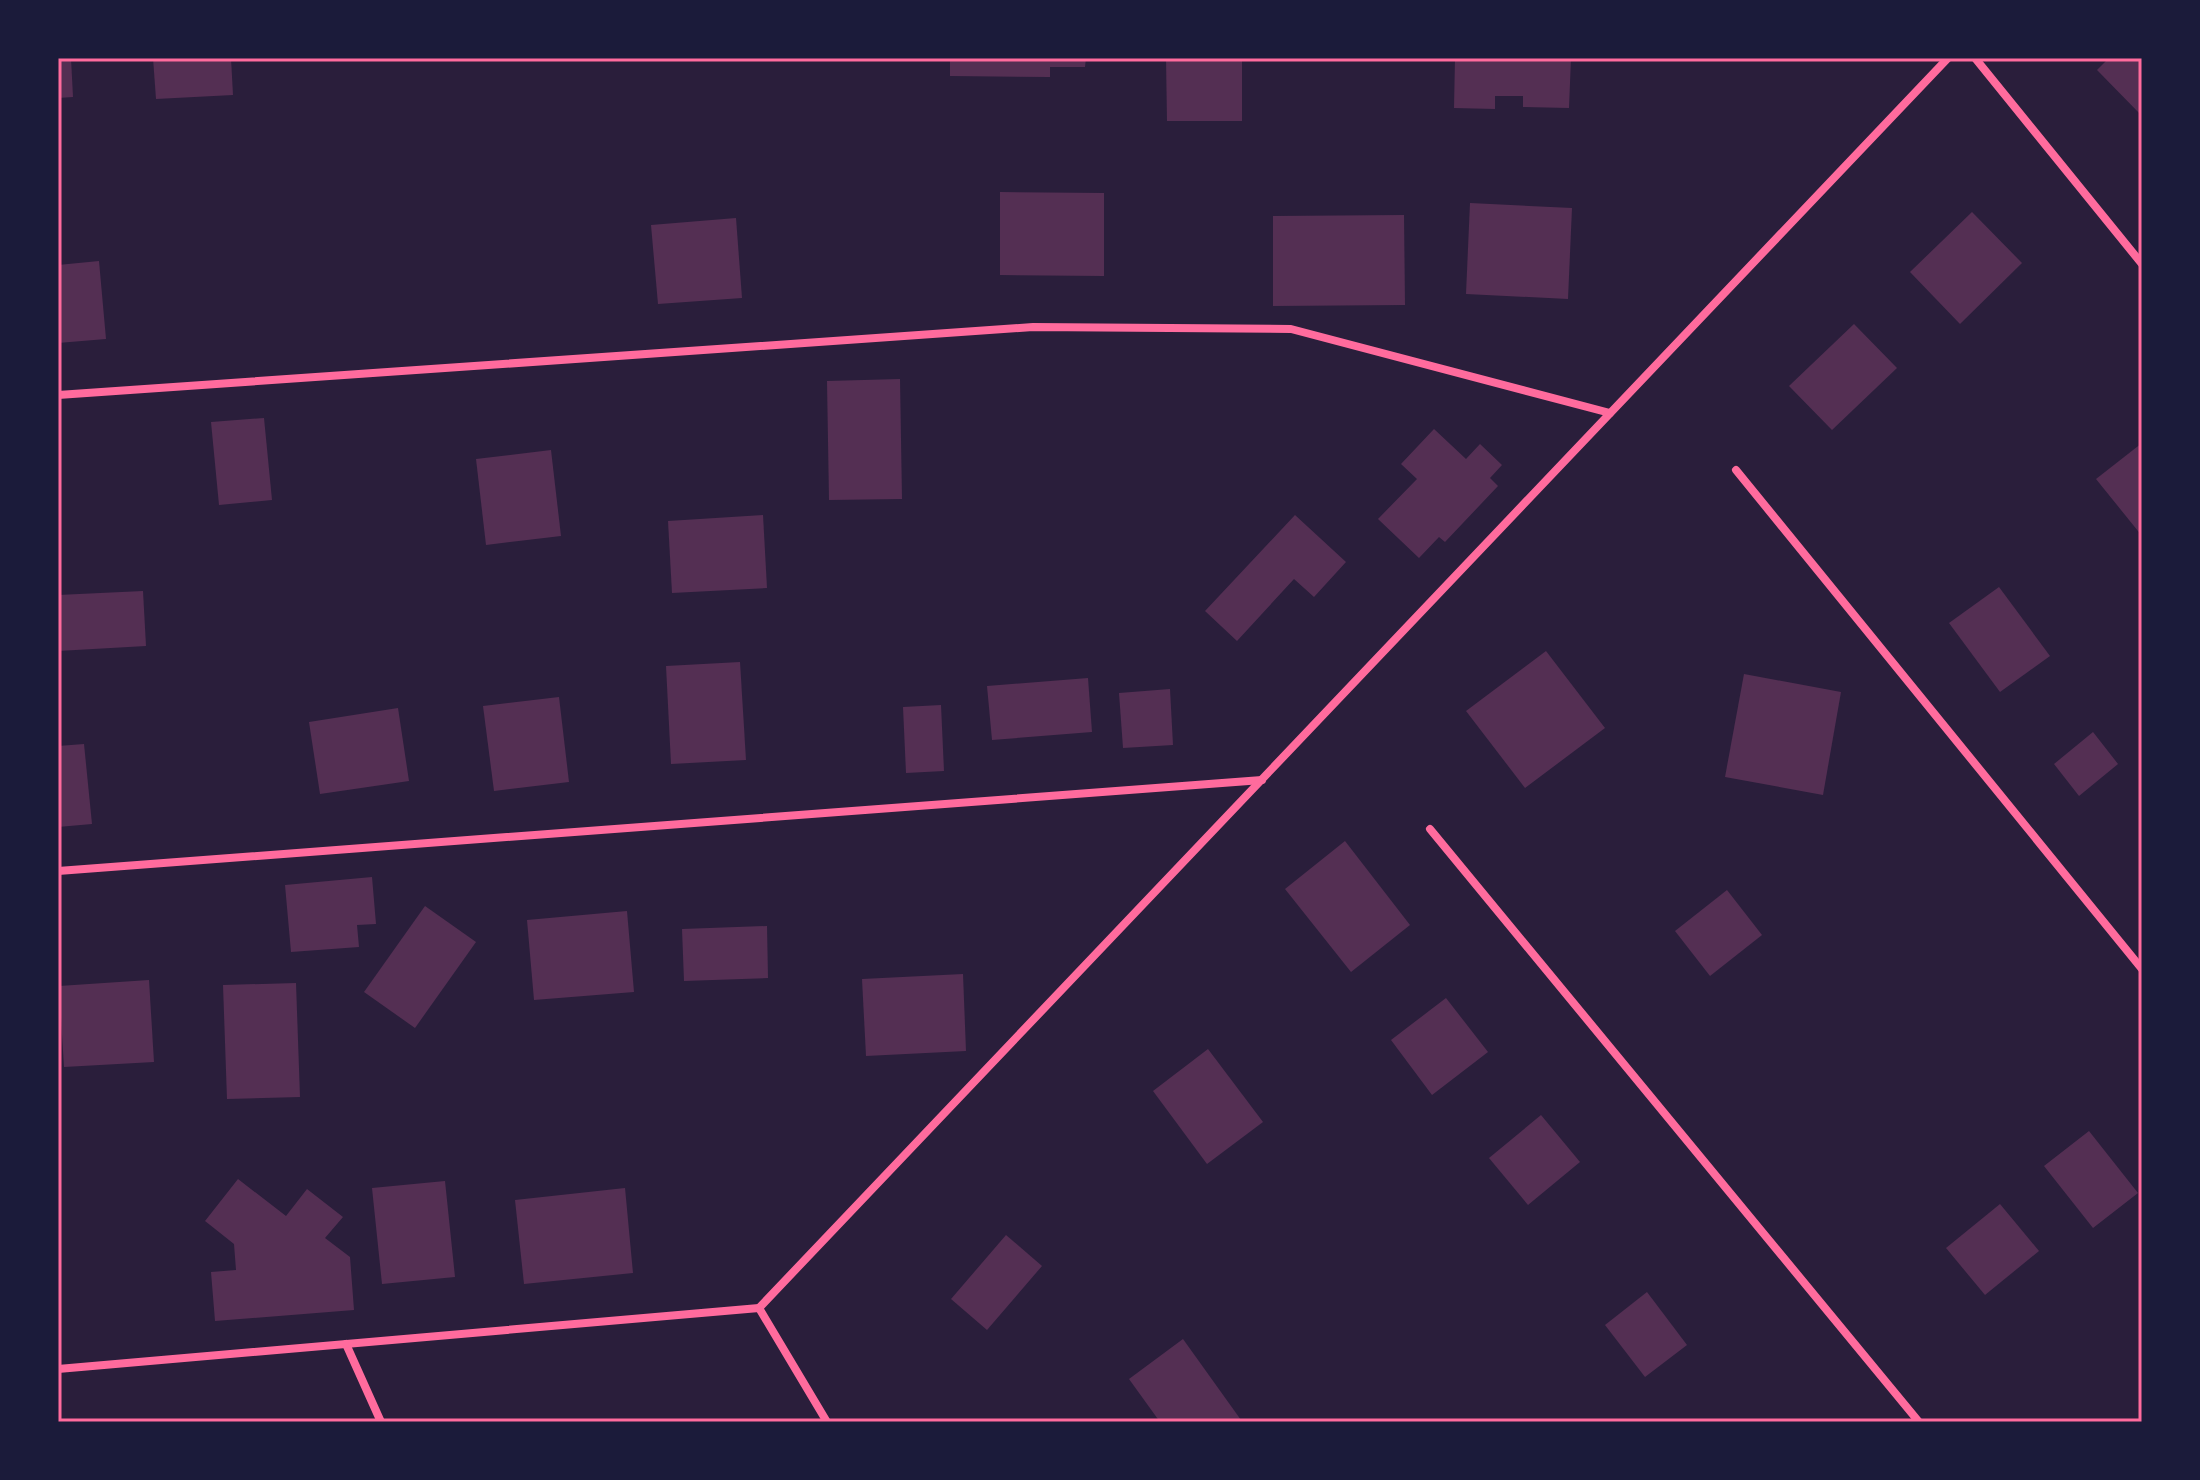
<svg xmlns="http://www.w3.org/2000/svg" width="2200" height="1480" font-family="Mulish,sans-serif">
  <rect width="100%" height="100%" fill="#1b1b3a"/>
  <rect fill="#2a1e3b" x="58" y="58" width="2084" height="1364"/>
  <g fill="#542f53">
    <path d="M 58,58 L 71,58 L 73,97 L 58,98 Z"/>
    <path d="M 153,58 L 231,58 L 233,95 L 156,99 Z"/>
    <path d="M 950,58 L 1086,58 L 1085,67 L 1050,67 L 1050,77 L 950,76 Z"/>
    <path d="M 1166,58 L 1242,58 L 1242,121 L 1167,121 Z"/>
    <path d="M 1455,58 L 1571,58 L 1569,108 L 1523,107 L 1523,96 L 1495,96 L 1495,109 L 1454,108 Z"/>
    <path d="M 2109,58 L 2142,58 L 2142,116 L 2097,70 Z"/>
    <path d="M 1000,192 L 1104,193 L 1104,276 L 1000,275 Z"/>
    <path d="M 1470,203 L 1572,208 L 1568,299 L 1466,294 Z"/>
    <path d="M 1972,212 L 2022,263 L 1960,324 L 1910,272 Z"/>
    <path d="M 1404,215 L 1405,305 L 1273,306 L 1273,216 Z"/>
    <path d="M 736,218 L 742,298 L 658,304 L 651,225 Z"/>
    <path d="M 99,261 L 106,339 L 58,343 L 58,265 Z"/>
    <path d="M 1854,324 L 1897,368 L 1832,430 L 1789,386 Z"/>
    <path d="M 900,379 L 902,499 L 829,500 L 827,381 Z"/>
    <path d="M 264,418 L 272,500 L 219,505 L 211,422 Z"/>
    <path d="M 1434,429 L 1466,459 L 1480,444 L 1502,465 L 1490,478 L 1498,486 L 1445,542 L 1439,537 L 1419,558 L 1378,519 L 1417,479 L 1401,464 Z"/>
    <path d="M 2142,443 L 2142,536 L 2096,479 Z"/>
    <path d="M 551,450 L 561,536 L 486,545 L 476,459 Z"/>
    <path d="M 763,515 L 767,588 L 672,593 L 668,521 Z"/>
    <path d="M 1295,515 L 1346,562 L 1314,597 L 1294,579 L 1237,641 L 1205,611 Z"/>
    <path d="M 1999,587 L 2050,656 L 2000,692 L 1949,623 Z"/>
    <path d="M 143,591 L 146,646 L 58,651 L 58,595 Z"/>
    <path d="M 1546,651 L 1605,728 L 1525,788 L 1466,711 Z"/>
    <path d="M 740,662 L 746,760 L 671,764 L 666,666 Z"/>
    <path d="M 1744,674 L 1841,692 L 1823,795 L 1725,777 Z"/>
    <path d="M 1088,678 L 1092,732 L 992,740 L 987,686 Z"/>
    <path d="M 1170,689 L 1173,745 L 1123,748 L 1119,693 Z"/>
    <path d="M 559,697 L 569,782 L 494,791 L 483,706 Z"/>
    <path d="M 941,705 L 944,771 L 906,773 L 903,707 Z"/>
    <path d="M 398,708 L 409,781 L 320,794 L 309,722 Z"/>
    <path d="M 2093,732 L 2118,764 L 2079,796 L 2054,764 Z"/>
    <path d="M 84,744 L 92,824 L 58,827 L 58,746 Z"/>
    <path d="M 1345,841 L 1410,925 L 1351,972 L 1285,889 Z"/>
    <path d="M 372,877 L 376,924 L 357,925 L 359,947 L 291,952 L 285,885 Z"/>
    <path d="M 1727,890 L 1762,935 L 1710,976 L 1675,931 Z"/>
    <path d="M 425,906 L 476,942 L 415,1028 L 364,992 Z"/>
    <path d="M 627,911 L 634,992 L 534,1000 L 527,920 Z"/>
    <path d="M 767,926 L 768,978 L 684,981 L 682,929 Z"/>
    <path d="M 963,974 L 966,1051 L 866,1056 L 862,979 Z"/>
    <path d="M 149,980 L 154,1062 L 64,1067 L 59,986 Z"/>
    <path d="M 296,983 L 300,1097 L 227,1099 L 223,985 Z"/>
    <path d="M 1446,998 L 1488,1052 L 1432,1095 L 1391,1040 Z"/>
    <path d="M 1208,1049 L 1263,1122 L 1207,1164 L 1153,1091 Z"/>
    <path d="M 1541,1115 L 1580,1162 L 1528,1205 L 1489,1158 Z"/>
    <path d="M 2089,1131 L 2138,1193 L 2093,1228 L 2044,1166 Z"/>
    <path d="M 238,1179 L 286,1216 L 307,1189 L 343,1217 L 325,1238 L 350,1257 L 354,1310 L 215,1321 L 211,1272 L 236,1270 L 234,1244 L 205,1221 Z"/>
    <path d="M 445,1181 L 455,1277 L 382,1284 L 372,1188 Z"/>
    <path d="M 625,1188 L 633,1273 L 524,1284 L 515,1200 Z"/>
    <path d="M 2000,1204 L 2039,1251 L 1985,1295 L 1946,1248 Z"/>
    <path d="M 1006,1235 L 1042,1266 L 987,1330 L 951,1299 Z"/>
    <path d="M 1647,1292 L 1687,1345 L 1645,1377 L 1605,1325 Z"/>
    <path d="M 1183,1339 L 1241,1420 L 1238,1422 L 1160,1422 L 1129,1379 Z"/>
  </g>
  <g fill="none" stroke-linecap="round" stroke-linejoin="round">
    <g stroke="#ff6b9d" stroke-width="8">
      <path d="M 1975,58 L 2142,264"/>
      <path d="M 58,395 L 1033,327 L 1291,329 L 1610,413"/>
      <path d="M 1736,470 L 2142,969"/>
      <path d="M 1430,829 L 1919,1422"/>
      <path d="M 58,871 L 1262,780"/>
      <path d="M 346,1344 L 381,1422"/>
      <path d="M 58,1369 L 759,1308"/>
      <path d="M 827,1422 L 759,1308 L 1948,58"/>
    </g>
  </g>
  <rect width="2200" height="1480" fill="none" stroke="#1b1b3a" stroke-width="120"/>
  <rect x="60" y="60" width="2080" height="1360" fill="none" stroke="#ff6b9d" stroke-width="3"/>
</svg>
